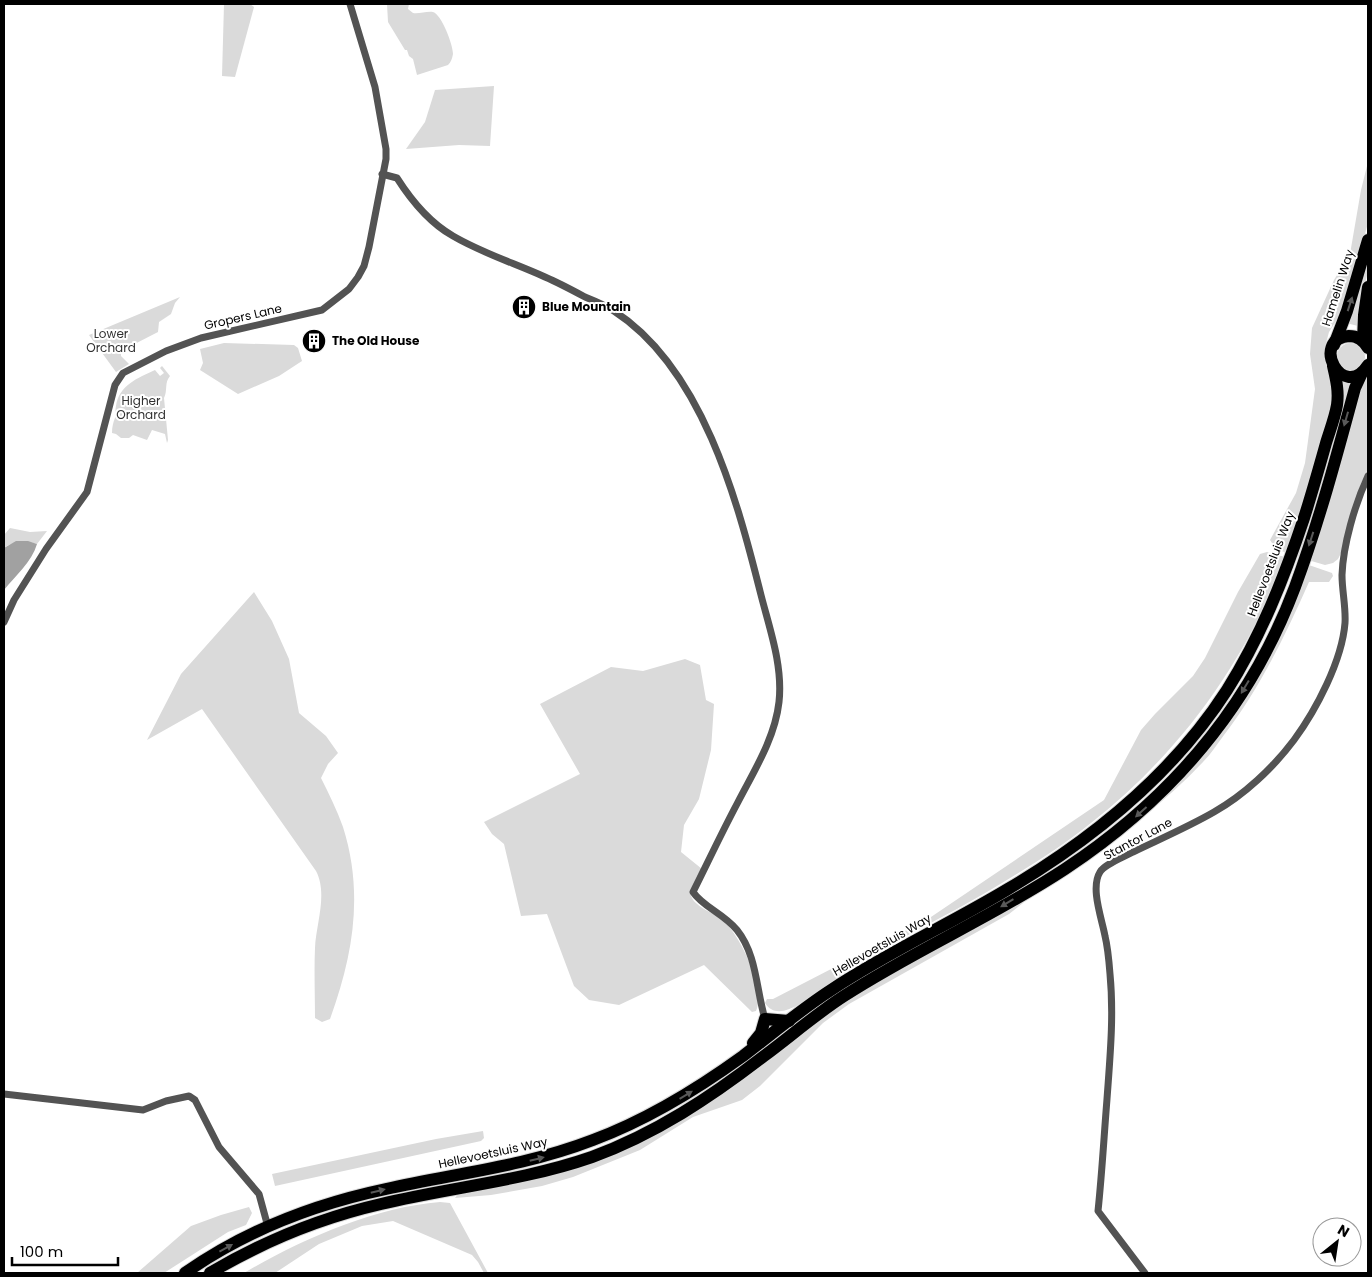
<svg xmlns="http://www.w3.org/2000/svg" width="1372" height="1277" font-family="Poppins,sans-serif">
  <rect width="100%" height="100%" fill="#fff"/>
  <g fill="#dadada">
    <path d="M 224,4 L 250,4 L 254,7 L 235,77 L 222,76 Z"/>
    <path d="M 387,4 L 409,4 L 408,9 L 413,13 C 419,14 427,11 433,12 C 442,15 453,45 453,54 C 452,59 451,62 448,65 L 417,75 L 413,59 L 409,56 L 407,50 L 405,50 L 388,22 Z"/>
    <path d="M 494,86 L 490,146 L 459,145 L 406,149 L 425,122 L 435,90 Z"/>
    <path d="M 1368,162 L 1368,223 L 1348,296 L 1340,315 L 1329,332 L 1325,347 L 1325,355 L 1329,364 L 1333,402 L 1323,438 L 1287,553 L 1276,549 L 1270,540 L 1296,493 L 1305,463 L 1315,389 L 1310,354 L 1312,328 L 1334,280 L 1350,254 L 1361,190 Z"/>
    <path d="M 1368,257 L 1368,272 L 1363,291 L 1358,326 L 1346,323 Z"/>
    <path d="M 180,297 L 175,303 L 171,314 L 159,322 L 158,332 L 121,351 L 121,356 L 129,364 L 116,372 L 89,335 Z"/>
    <circle cx="1351" cy="357" r="14"/>
    <path d="M 224,343 L 294,345 L 298,348 L 302,361 L 279,376 L 238,394 L 200,370 L 203,363 L 200,349 Z"/>
    <path d="M 162,366 L 170,376 C 164,383 168,390 164,398 L 168,440 L 167,443 L 165,434 L 152,430 L 147,440 L 133,435 L 129,438 L 121,438 L 116,434 L 112,433 C 112,427 113,423 115,418 C 116,414 115,409 116,406 C 119,385 138,378 155,370 L 160,376 L 164,373 L 160,368 Z"/>
    <path d="M 1368,373 L 1368,469 L 1361,484 L 1349,520 L 1341,553 L 1338,559 L 1333,563 L 1325,565 L 1308,560 L 1353,404 Z"/>
    <path d="M 1342,375 L 1354,376 L 1300,557 L 1295,555 Z"/>
    <path d="M 10,528 L 30,532 L 47,531 L 37,544 C 26,541 13,541 4,548 L 4,535 Z"/>
    <path d="M 1267,552 L 1285,557 C 1246,662 1179,754 1091,823 C 1059,849 1022,871 987,892 C 946,916 904,936 864,960 C 842,974 820,990 798,1005 C 787,1011 773,1016 765,1003 L 767,999 L 773,999 L 928,919 L 1104,800 L 1141,730 L 1155,714 L 1193,676 L 1205,658 L 1238,592 L 1260,554 Z"/>
    <path d="M 1306,564 L 1332,573 L 1333,576 L 1329,582 L 1309,582 C 1285,636 1260,688 1224,735 C 1217,744 1211,754 1203,762 C 1165,803 1119,836 1073,867 L 1215,734 Z"/>
    <path d="M 254,592 L 272,621 L 289,659 L 299,713 L 326,736 L 338,753 L 328,764 L 321,778 C 329,794 337,810 343,827 C 364,893 353,956 330,1019 L 322,1022 L 315,1018 C 315,995 314,971 315,948 C 316,924 328,894 316,871 L 202,709 L 147,740 L 181,674 Z"/>
    <path d="M 685,659 L 700,665 L 706,700 L 714,704 L 711,750 L 699,799 L 684,825 L 681,852 L 702,869 L 690,893 C 691,896 693,901 696,903 C 704,911 717,914 725,922 C 741,938 766,989 756,1011 L 752,1012 L 704,965 L 619,1005 L 589,1000 L 574,986 L 547,914 L 521,916 L 504,844 L 492,834 L 484,822 L 580,774 L 540,704 L 611,667 L 643,671 Z"/>
    <path d="M 1020,900 L 1023,903 L 1009,914 L 849,1004 L 823,1023 L 760,1086 L 742,1100 L 693,1117 L 640,1150 L 573,1177 L 542,1186 L 491,1195 L 455,1198 L 459,1193 L 632,1142 L 818,1017 Z"/>
    <path d="M 483,1131 L 484,1138 L 481,1141 L 275,1186 L 272,1174 L 436,1139 Z"/>
    <path d="M 440,1202 L 450,1203 L 488,1273 L 484,1273 L 478,1262 L 472,1255 L 393,1221 L 362,1226 L 319,1244 L 275,1273 L 244,1273 C 300,1240 375,1207 440,1202 Z"/>
    <path d="M 249,1207 L 252,1213 L 246,1225 L 228,1232 L 164,1273 L 137,1273 L 191,1226 L 221,1215 Z"/>
  </g>
  <path fill="#a1a1a1" d="M 16,541 L 28,541 L 37,544 C 32,562 15,576 4,590 L 4,548 Z"/>
  <g fill="none" stroke-linecap="round" stroke-linejoin="round">
    <g stroke="#dbdbdb" stroke-width="14">
      <g id="highway">
        <path d="M 1363,341 L 1364,315 L 1368,287"/>
        <path d="M 1334,345 L 1347,311 L 1368,240"/>
        <path d="M 1368,348 C 1364,341 1358,336 1349,336 C 1309,339 1343,403 1368,365"/>
        <path d="M 753,1043 L 761,1033 L 765,1019 L 789,1021"/>
        <path d="M 185,1273 C 245,1231 315,1204 386,1189 C 457,1173 523,1167 593,1140 C 647,1120 696,1090 743,1056 C 772,1034 800,1010 831,990 C 888,952 950,924 1008,889 C 1094,838 1173,774 1227,690 C 1261,636 1284,578 1304,518 C 1312,493 1319,468 1326,443 C 1330,430 1335,417 1337,405 C 1339,391 1336,379 1333,366"/>
        <path d="M 210,1273 C 264,1241 320,1218 381,1204 C 451,1187 523,1181 592,1157 C 655,1134 711,1097 764,1056 C 791,1036 816,1014 844,996 C 915,950 994,916 1065,869 C 1171,799 1250,707 1295,587 C 1319,522 1337,455 1355,388 L 1362,373"/>
      </g>
    </g>
    <g stroke="#535353" stroke-width="7">
      <path d="M 382,174 L 397,178 C 411,200 430,223 453,236 C 482,253 514,263 545,277 C 559,283 572,290 585,297 C 595,301 605,305 614,311 C 702,368 737,499 761,595 C 770,630 783,666 779,702 C 775,738 754,771 738,802 C 722,832 708,862 693,892 C 703,907 723,913 737,930 C 757,955 756,989 765,1019"/>
      <path d="M 4,622 L 14,600 L 46,549 L 87,492 L 115,385 L 123,373 L 166,351 L 201,338 L 322,310 L 349,289 L 358,277 L 364,266 L 369,247 L 386,159 L 386,149 L 375,87 L 350,4"/>
      <path d="M 4,1094 L 143,1110 L 166,1101 L 189,1096 L 195,1100 L 219,1147 L 259,1194 L 268,1227"/>
      <path d="M 1145,1273 L 1098,1211 C 1102,1173 1104,1136 1107,1099 C 1110,1057 1114,1016 1110,974 C 1109,961 1108,948 1105,936 C 1102,919 1090,888 1100,872 C 1105,864 1124,857 1133,852 C 1160,839 1188,827 1214,812 C 1244,795 1273,768 1294,740 C 1316,710 1342,661 1345,623 C 1346,607 1342,591 1342,575 C 1343,545 1355,504 1368,476"/>
    </g>
    <use href="#highway" stroke="#000" stroke-width="12"/>
  </g>
  <defs><path id="oneway-solid" d="M-6-.8H1V-3.2L6.5 0L1 3.2V.8H-6Z" transform="scale(1.25)"/></defs>
  <g fill="#595959">
    <use href="#oneway-solid" transform="translate(1350 304) rotate(-72)"/>
    <use href="#oneway-solid" transform="translate(1346 419) rotate(106)"/>
    <use href="#oneway-solid" transform="translate(1311 539) rotate(108)"/>
    <use href="#oneway-solid" transform="translate(1245 687) rotate(121)"/>
    <use href="#oneway-solid" transform="translate(1141 812) rotate(138)"/>
    <use href="#oneway-solid" transform="translate(1007 903) rotate(149)"/>
    <use href="#oneway-solid" transform="translate(686 1095) rotate(-31)"/>
    <use href="#oneway-solid" transform="translate(537 1159) rotate(-14)"/>
    <use href="#oneway-solid" transform="translate(378 1191) rotate(-14)"/>
    <use href="#oneway-solid" transform="translate(226 1248) rotate(-29)"/>
  </g>
  <defs>
    <g id="building-disc" transform="scale(1.25)"><circle r="9.5" fill="#000" stroke="#fff"/><path d="M-4-6H4V6H1V3H-1V6H-4ZM-2.5-4.3h1.7v1.8h-1.7ZM.8-4.3h1.7v1.8H.8ZM-2.5-1h1.7V.8h-1.7ZM.8-1h1.7V.8H.8Z" fill="#fff"/></g>
  </defs>
  <g fill-rule="evenodd">
    <use href="#building-disc" x="524" y="307"/>
    <use href="#building-disc" x="314" y="341"/>
  </g>
  <g text-anchor="middle" stroke-width="4" stroke-linejoin="round" paint-order="stroke">
    <g font-size="12" fill="#000" stroke="#fff">
      <text transform="translate(1338 288) rotate(-72)" y="4">Hamelin Way</text>
      <text transform="translate(243 317) rotate(-13)" y="4">Gropers Lane</text>
      <text transform="translate(1271 564) rotate(-69)" y="4">Hellevoetsluis Way</text>
      <text transform="translate(1138 839) rotate(-28)" y="4">Stantor Lane</text>
      <text transform="translate(882 945) rotate(-30)" y="4">Hellevoetsluis Way</text>
      <text transform="translate(493 1153) rotate(-12)" y="4">Hellevoetsluis Way</text>
    </g>
    <g font-size="12" font-weight="bold" fill="#000" stroke="#fff" text-anchor="start">
      <text x="542" y="311">Blue Mountain</text>
      <text x="332" y="345">The Old House</text>
    </g>
    <g font-size="12" fill="#313131" stroke="#fff">
      <text x="111" y="338">Lower<tspan x="111" dy="14">Orchard</tspan></text>
      <text x="141" y="405">Higher<tspan x="141" dy="14">Orchard</tspan></text>
    </g>
  </g>
  <rect width="1372" height="1277" fill="none" stroke="#000000" stroke-width="10"/>
  <g transform="translate(1337 1242) rotate(30)"><circle r="24" fill="#ffffff" stroke="#999999"/>
  <path d="M0-4L9 19L0 12L-9 19Z" fill="#000000"/>
  <text y="-8" font-size="14" font-weight="bold" text-anchor="middle" fill="#000000">N</text>
  </g>
  <path d="M12 1257v8h106v-8" fill="none" stroke="#000000" stroke-width="2.5"/>
  <text x="20" y="1257" font-size="15" fill="#000000" stroke="#ffffff" stroke-width="4" paint-order="stroke">100 m</text>
</svg>
